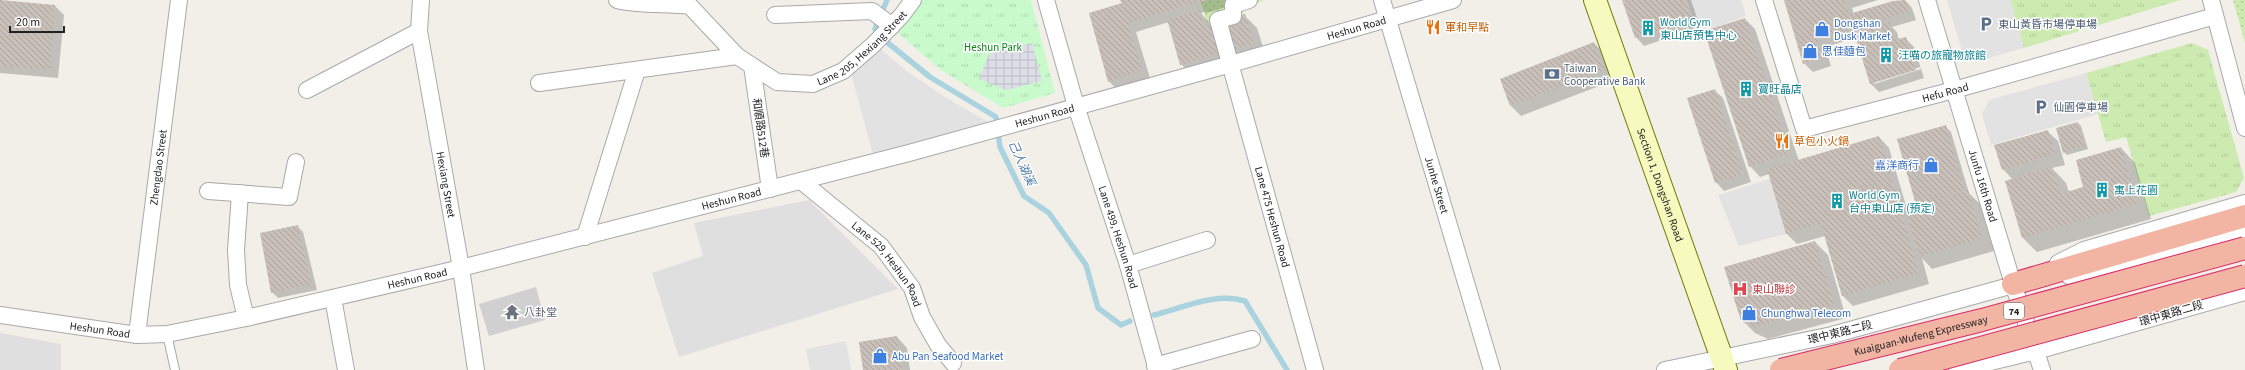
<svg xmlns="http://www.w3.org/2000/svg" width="2245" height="370" font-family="'Source Sans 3','Noto Sans TC','Noto Sans JP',sans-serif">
  <defs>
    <pattern id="grass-tufts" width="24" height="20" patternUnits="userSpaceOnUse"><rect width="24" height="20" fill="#cdebb0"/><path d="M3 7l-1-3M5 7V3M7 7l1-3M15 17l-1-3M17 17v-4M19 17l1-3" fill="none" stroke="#b0c997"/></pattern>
    <pattern id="park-tufts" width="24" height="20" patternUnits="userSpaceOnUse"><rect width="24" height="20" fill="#c8facc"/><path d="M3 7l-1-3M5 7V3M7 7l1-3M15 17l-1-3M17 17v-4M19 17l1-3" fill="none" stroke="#acd6af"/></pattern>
    <pattern id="garden-dots" width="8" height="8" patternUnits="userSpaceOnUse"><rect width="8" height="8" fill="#cdebb0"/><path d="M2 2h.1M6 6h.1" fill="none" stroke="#b0c997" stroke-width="1.8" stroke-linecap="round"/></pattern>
    <pattern id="plaza-grid" width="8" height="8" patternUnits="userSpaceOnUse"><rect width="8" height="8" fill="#dddde8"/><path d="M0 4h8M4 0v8" fill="none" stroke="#bdbdc7"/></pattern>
    <pattern id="building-back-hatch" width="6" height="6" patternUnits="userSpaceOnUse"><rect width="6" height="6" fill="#c7bfb8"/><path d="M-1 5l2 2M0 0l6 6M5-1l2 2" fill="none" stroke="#aba49e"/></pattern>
  </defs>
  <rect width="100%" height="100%" fill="#f2efe9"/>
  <g fill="#e0dfdf">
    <path d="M 809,200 L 898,289 L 679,357 L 652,273 L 703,256 L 694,223 Z"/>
    <path d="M 0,333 L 61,344 L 61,370 L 0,370 Z"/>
  </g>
  <path fill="#d0d0d0" d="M 536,287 L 545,320 L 489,336 L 479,304 Z"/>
  <g fill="url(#grass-tufts)">
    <path d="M 2010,0 L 2180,0 L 2024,48 Z"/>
    <path d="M 2192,43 L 2208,50 L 2244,178 L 2236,192 L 2149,216 L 2126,137 L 2106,142 L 2086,73 Z"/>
  </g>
  <path fill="url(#park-tufts)" d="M 921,0 L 1031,0 L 1055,93 L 1003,108 L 941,70 L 892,28 Z"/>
  <g fill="url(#garden-dots)">
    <path d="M 1208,0 L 1265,0 L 1243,7 L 1244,13 L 1207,23 L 1201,2 Z"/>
    <path d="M 2233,0 L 2245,0 L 2245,43 Z"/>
  </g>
  <g fill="#e2e2e2">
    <path d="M 1687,0 L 1741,0 L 1746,16 L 1698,33 Z"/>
    <path d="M 1947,0 L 2010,0 L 2024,48 L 1975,62 L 1963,54 Z"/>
    <path d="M 874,44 L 908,72 L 945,97 L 988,122 L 986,133 L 875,162 L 849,66 Z"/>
    <path d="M 2086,73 L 2098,114 L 1991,145 L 1982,114 L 1989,100 Z"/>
    <path d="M 1770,179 L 1786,234 L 1739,246 L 1718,195 Z"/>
    <path d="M 846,341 L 851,370 L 810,370 L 806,349 Z"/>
  </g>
  <path fill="url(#plaza-grid)" d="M 1032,43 L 1042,81 L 1006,90 L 979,79 L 989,54 Z"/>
  <g fill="#0003" fill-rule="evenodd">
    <path d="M 1122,0 L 1249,0 L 1207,13 L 1205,12 L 1201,13 L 1211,25 L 1245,16 L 1257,28 L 1266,56 L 1192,75 L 1181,64 L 1169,22 L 1136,32 L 1150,78 L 1117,90 L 1109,81 L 1123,4 Z"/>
    <path d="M 1623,0 L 1691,0 L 1700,27 L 1644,46 L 1636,37 Z"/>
    <path d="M 1785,0 L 1878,0 L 1852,8 L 1854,14 L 1905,0 L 1912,8 L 1916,20 L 1892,27 L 1897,32 L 1899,40 L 1905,38 L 1914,47 L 1924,78 L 1879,92 L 1871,84 L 1856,38 L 1825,47 L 1831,66 L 1813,72 L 1804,63 ZM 1920,67 L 1921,69 L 1874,84 L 1874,82 Z"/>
    <path d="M 0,1 L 55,6 L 64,15 L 58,78 L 0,73 Z"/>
    <path d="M 1745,19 L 1755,29 L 1799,161 L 1879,137 L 1889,148 L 1907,209 L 1918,205 L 1945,126 L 1951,132 L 1969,193 L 1980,204 L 1994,251 L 1932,269 L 1922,258 L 1929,284 L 1853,306 L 1842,295 L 1825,236 L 1797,244 L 1787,234 L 1769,174 L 1760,177 L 1750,166 Z"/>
    <path d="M 1594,43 L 1604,53 L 1615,80 L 1521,116 L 1511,106 L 1501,80 Z"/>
    <path d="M 1714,90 L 1723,98 L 1751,182 L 1724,191 L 1716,182 Z"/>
    <path d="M 2078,123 L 2081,126 L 2088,149 L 2067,155 L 2064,152 Z"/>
    <path d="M 2047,131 L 2058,141 L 2065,165 L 2052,168 L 2066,183 L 2069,192 L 2085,188 L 2121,148 L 2135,163 L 2151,219 L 2037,252 L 2022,237 L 2013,180 L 2003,169 Z"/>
    <path d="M 297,226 L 303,232 L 317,290 L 278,298 L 272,292 Z"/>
    <path d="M 1815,242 L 1828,255 L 1846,318 L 1768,339 L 1755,333 L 1742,320 Z"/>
    <path d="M 897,337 L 907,348 L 910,370 L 864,370 Z"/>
  </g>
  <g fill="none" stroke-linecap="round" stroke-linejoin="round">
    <g stroke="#aad3df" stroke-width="5.5">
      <path d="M 875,29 L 887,0"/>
      <path d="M 888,43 L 930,77 L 996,117 L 1000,147 L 1024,196 L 1049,213 L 1086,265 L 1098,308 L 1121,325 L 1130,321"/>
      <path d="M 1154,315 C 1182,308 1216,292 1245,301 L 1287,370"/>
    </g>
  </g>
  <g fill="url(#building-back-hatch)">
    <path d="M 0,0 L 55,5 L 50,70 L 0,66 Z"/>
    <path d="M 1120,0 L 1206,0 L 1128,23 L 1142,70 L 1108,82 L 1089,13 L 1122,3 Z"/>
    <path d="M 1622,0 L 1686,0 L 1692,19 L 1635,38 Z"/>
    <path d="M 1784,0 L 1844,0 L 1849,14 L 1893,1 L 1905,0 L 1909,12 L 1817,39 L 1823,58 L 1803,64 Z"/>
    <path d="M 1200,10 L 1204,26 L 1245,14 L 1254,43 L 1180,65 L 1167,19 Z"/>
    <path d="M 1745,18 L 1790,153 L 1749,167 L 1704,31 Z"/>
    <path d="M 1889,22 L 1894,40 L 1906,37 L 1916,70 L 1870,84 L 1854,33 Z"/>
    <path d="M 1594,42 L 1605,69 L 1510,106 L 1500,79 Z"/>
    <path d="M 1715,89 L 1743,174 L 1715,183 L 1687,98 Z"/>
    <path d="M 2078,122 L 2085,146 L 2063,153 L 2056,128 Z"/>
    <path d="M 1946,125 L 1965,190 L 1920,204 L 1968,190 L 1982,238 L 1919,257 L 1905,208 L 1916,205 L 1897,139 Z"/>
    <path d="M 2048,130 L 2055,154 L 2002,170 L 1994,145 Z"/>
    <path d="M 1879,136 L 1919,273 L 1842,296 L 1821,224 L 1786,234 L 1767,169 Z"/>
    <path d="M 2121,147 L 2137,204 L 2022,238 L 2005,181 L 2052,167 L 2060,194 L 2083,187 L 2076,160 Z"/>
    <path d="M 298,225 L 312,284 L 271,293 L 260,233 Z"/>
    <path d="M 1815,241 L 1834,305 L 1755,327 L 1741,321 L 1724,267 Z"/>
    <path d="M 897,336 L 902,370 L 863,370 L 859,342 Z"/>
  </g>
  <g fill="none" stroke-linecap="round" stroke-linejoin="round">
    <g stroke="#a9a9a9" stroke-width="10">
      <path id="service" d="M 167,334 L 175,370"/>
    </g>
    <g stroke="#a9a9a9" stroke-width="18">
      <g id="minor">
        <path id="s1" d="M 421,0 L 419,31 L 461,268 L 476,370"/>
        <path id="s2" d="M 617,0 C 641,6 666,3 690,6 L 737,56 L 777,82 L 813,84 L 843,71 L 874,44 L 902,15 L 913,0"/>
        <path id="s3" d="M 1046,0 L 1076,106 L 1128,265 L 1157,370"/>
        <path id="s4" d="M 1382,0 L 1492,370"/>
        <path id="s5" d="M 1764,0 L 1804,129 L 1954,90 L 2215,16"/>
        <path id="s6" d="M 1927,0 L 2013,284 L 2042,370"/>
        <path d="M 2211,0 L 2245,128"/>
        <path d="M 775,15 L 872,11 L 892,26"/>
        <path d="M 1219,24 L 1218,20 L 1233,16 L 1233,5 L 1249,0"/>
        <path id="s7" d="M 1220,27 L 1315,370"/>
        <path d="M 752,66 L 770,189"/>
        <path d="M 539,83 L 737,56"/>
        <path d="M 307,90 L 419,31"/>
        <path id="s8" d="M 801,181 L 881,246 L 912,288 L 922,317 L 938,345 L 953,363"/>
        <path d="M 208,191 L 289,197 L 296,162"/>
        <path d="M 240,193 L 236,250 L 238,285 L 246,318"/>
        <path d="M 585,237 L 637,70"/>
        <path d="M 2058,263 L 2084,250 L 2245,203"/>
        <path d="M 1128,265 L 1207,240"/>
        <path d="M 2069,276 L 2091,273 L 2245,229"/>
        <path d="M 333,298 L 346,370"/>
        <path id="s9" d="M 0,315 L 137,335 L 167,334 L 246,318 L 461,268 L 909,153 L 1231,64 L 1453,0"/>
        <path id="s10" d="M 137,335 L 179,0"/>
        <path d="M 1155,366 L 1252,339"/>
        <path d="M 1665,370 L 1832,335 L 2024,282"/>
        <path d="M 1957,370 L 2036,351 L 2245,292"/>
      </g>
    </g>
    <g stroke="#707d05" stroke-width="24">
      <g id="secondary">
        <path id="s11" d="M 1595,0 L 1726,370"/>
      </g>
    </g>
    <g stroke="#dc2a67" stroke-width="24">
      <path id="trunk" d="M 2013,284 L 2245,216"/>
    </g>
    <use href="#service" stroke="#fff" stroke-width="8"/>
    <use href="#minor" stroke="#fff" stroke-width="16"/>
    <use href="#secondary" stroke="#f7fabf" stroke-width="22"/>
    <use href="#trunk" stroke="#f2b4a3" stroke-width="22"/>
    <g stroke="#dc2a67" stroke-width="24" stroke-linecap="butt">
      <g id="trunk-bridge">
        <path id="s12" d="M 1781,370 L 1982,320 L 2245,248"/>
        <path d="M 1900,370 L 2245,276"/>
      </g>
    </g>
    <use href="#trunk-bridge" stroke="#f2b4a3" stroke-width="22"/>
  </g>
  <defs>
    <g id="parking-bare" transform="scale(1.2)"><path d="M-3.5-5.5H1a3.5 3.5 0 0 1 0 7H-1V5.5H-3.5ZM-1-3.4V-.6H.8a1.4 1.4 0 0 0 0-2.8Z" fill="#5c6f8a" stroke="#fff" stroke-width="2.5" paint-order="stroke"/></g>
    <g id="restaurant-bare" transform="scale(1.2)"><path d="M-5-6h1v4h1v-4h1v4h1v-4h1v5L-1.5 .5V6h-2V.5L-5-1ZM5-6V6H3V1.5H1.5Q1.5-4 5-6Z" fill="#e8710a" stroke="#fff" stroke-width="2.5" paint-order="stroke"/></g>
    <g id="building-bare" transform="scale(1.2)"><path d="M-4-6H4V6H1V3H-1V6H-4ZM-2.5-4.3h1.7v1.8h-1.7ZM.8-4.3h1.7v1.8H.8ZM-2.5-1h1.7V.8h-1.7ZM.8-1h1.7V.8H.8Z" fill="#0f9aa8" stroke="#fff" stroke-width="2.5" paint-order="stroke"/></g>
    <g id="shop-bare" transform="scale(1.2)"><path d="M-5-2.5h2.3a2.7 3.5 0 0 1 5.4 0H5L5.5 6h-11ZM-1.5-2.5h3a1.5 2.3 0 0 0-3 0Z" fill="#3f7fe0" stroke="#fff" stroke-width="2.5" paint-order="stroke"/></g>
    <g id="bank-bare" transform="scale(1.2)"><path d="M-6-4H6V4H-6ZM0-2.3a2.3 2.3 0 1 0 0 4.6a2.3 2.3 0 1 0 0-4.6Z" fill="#5c6f8a" stroke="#fff" stroke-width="2.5" paint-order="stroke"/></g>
    <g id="hospital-bare" transform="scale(1.2)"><path d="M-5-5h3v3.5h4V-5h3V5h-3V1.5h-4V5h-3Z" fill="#e0444e" stroke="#fff" stroke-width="2.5" paint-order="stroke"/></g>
    <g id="temple-bare" transform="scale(1.2)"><path d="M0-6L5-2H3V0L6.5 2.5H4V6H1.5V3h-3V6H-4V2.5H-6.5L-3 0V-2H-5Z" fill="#6b7280" stroke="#fff" stroke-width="2.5" paint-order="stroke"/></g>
  </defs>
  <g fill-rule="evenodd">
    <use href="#parking-bare" x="1986" y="24"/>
    <use href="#restaurant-bare" x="1433" y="27"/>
    <use href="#building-bare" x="1648" y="28"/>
    <use href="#shop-bare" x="1822" y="29"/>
    <use href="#shop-bare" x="1810" y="51"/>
    <use href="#building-bare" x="1886" y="55"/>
    <use href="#bank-bare" x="1552" y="74"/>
    <use href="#building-bare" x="1746" y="89"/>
    <use href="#parking-bare" x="2041" y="107"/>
    <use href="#restaurant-bare" x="1782" y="141"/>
    <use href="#shop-bare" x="1931" y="165"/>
    <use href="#building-bare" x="2102" y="190"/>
    <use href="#building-bare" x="1837" y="201"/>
    <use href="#hospital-bare" x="1740" y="289"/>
    <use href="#temple-bare" x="512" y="312"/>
    <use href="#shop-bare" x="1749" y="313"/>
    <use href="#shop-bare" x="880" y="356"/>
  </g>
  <g text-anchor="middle" stroke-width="3" stroke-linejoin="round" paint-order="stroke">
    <rect fill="#fff" stroke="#646464" stroke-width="1" x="2004" y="303" width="20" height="16" rx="3"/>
    <g font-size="10" font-weight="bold" fill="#222">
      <text x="2014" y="315">74</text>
    </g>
    <g font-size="11" fill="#0d838f" stroke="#fff" text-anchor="start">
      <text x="1660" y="26">World Gym<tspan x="1660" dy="13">東山店預售中心</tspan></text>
      <text x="1898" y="59">汪喵の旅寵物旅館</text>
      <text x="1758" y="93">寶旺晶店</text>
      <text x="2114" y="194">寓上花園</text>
      <text x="1849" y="199">World Gym<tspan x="1849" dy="13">台中東山店 (預定)</tspan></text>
    </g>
    <g font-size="11" fill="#366cbe" stroke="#fff" text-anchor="start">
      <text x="1834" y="27">Dongshan<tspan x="1834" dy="13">Dusk Market</tspan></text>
      <text x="1822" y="55">思佳麵包</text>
      <text x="1919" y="169" text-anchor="end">嘉洋商行</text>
      <text x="1761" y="317">Chunghwa Telecom</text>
      <text x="892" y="360">Abu Pan Seafood Market</text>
    </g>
    <g font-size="11" fill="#4e5e75" stroke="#fff" text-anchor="start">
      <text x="1998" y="28">東山黃昏市場停車場</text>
      <text x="1564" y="72">Taiwan<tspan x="1564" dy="13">Cooperative Bank</tspan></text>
      <text x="2053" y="111">仙園停車場</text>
    </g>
    <g font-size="11" fill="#c56008" stroke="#fff" text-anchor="start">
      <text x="1445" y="31">軍和早點</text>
      <text x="1794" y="145">草包小火鍋</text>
    </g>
    <g font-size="11" fill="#222" stroke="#fff">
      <text dy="4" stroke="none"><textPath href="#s9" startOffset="1397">Heshun Road</textPath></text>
      <text dy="4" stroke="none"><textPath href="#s2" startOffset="287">Lane 205, Hexiang Street</textPath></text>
      <text dy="4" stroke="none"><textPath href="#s5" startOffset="281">Hefu Road</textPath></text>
      <text dy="4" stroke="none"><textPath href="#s9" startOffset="1073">Heshun Road</textPath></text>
      <text transform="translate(761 128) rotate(82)" y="4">和順路512巷</text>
      <text dy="4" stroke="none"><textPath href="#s10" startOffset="169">Zhengdao Street</textPath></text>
      <text dy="4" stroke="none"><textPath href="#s1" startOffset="187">Hexiang Street</textPath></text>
      <text dy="4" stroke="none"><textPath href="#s4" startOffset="193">Junhe Street</textPath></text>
      <text dy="4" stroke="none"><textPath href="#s11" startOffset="196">Section 1, Dongshan Road</textPath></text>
      <text dy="4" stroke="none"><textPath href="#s6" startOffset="194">Junfu 16th Road</textPath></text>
      <text dy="4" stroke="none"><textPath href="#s9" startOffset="749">Heshun Road</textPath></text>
      <text dy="4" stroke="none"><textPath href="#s7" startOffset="197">Lane 475 Heshun Road</textPath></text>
      <text dy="4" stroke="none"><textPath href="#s3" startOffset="248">Lane 499, Heshun Road</textPath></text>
      <text dy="4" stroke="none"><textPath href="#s8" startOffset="121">Lane 529, Heshun Road</textPath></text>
      <text dy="4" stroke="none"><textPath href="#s9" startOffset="425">Heshun Road</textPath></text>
      <text transform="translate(2171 313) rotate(-16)" y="4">環中東路二段</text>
      <text dy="4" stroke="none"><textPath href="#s9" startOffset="101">Heshun Road</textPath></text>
      <text transform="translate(1840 332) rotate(-14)" y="4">環中東路二段</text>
      <text dy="4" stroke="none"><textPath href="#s12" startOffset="144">Kuaiguan-Wufeng Expressway</textPath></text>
    </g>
    <g font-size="11" fill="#0c8416" stroke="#fff">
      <text x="993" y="51">Heshun Park</text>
    </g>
    <g font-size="11" fill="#be3a42" stroke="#fff" text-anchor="start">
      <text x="1752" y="293">東山聯診</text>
    </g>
    <g font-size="11" fill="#5b616d" stroke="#fff" text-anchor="start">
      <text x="524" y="316">八卦堂</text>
    </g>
    <g font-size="12" font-style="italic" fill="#4a7aab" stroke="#fff">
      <text transform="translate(1022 163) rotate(66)" y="4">己人湖溪</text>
    </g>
  </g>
  <path d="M10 26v6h54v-6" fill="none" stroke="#222222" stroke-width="2"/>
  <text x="16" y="26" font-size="12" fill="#222222" stroke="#ffffff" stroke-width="3" paint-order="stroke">20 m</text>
</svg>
